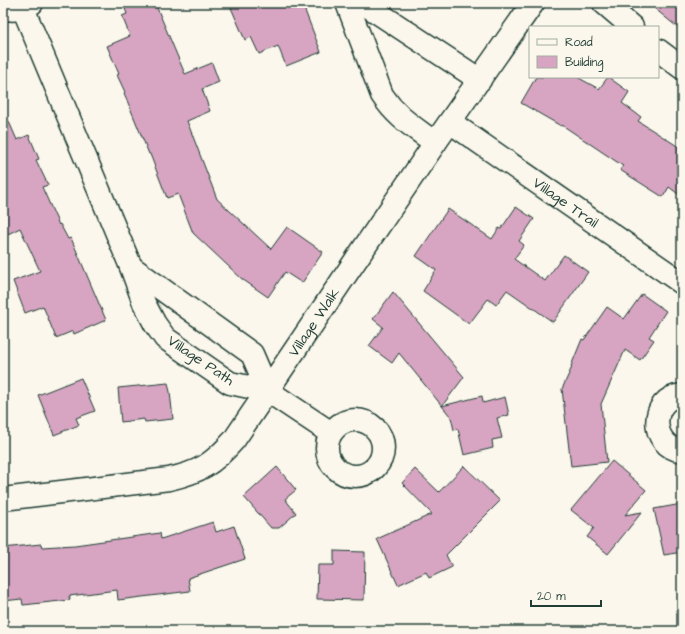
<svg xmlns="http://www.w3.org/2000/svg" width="685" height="634" font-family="'Architects Daughter',sans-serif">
  <rect width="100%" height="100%" fill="#fbf7ec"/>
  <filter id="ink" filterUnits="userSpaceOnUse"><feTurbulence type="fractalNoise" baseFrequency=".025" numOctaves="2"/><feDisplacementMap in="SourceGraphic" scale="8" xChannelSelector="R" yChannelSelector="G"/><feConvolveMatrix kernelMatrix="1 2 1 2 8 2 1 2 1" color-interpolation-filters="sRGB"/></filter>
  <g filter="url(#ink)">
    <g fill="#d7a5c2" stroke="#1f3d34">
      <path d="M 123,3 L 155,3 L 185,74 L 212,63 L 219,82 L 202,89 L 210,111 L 187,121 L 217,199 L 271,249 L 287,227 L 323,252 L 302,283 L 285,272 L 268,297 L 242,279 L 193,233 L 178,194 L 167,198 L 150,154 L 149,154 L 124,93 L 125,92 L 117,75 L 119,74 L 107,46 L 130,36 L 122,16 L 127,14 Z"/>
      <path d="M 229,3 L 302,3 L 321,52 L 286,66 L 278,46 L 259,54 L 251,37 L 245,40 Z"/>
      <path d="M 648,3 L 682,3 L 682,31 Z"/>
      <path d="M 536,77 L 577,77 L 599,89 L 608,77 L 629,92 L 622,103 L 641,117 L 638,121 L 682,149 L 682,197 L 669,187 L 663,197 L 620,170 L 623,166 L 562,125 L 561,126 L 521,103 Z"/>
      <path d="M 3,108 L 17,140 L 29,135 L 39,159 L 36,160 L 48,185 L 42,187 L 59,225 L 60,224 L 68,239 L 71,238 L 106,320 L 74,334 L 73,331 L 56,338 L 43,306 L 25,313 L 13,281 L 40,271 L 20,228 L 8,234 L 3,222 Z"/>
      <path d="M 516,207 L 534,219 L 519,241 L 524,245 L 514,259 L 545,281 L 564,255 L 588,272 L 553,322 L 507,290 L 496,305 L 488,299 L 469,324 L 423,291 L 436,270 L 416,256 L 448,209 L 492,239 L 499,228 L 501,229 Z"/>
      <path d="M 393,292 L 464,377 L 442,406 L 399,353 L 392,363 L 369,346 L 383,327 L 373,319 Z"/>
      <path d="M 642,294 L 666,311 L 649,337 L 654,340 L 640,360 L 625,350 L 601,404 L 607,462 L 571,466 L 562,389 L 572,367 L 571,366 L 582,339 L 584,340 L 607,307 L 624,319 Z"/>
      <path d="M 81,378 L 95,411 L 76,418 L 79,425 L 54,435 L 38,395 Z"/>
      <path d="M 168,383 L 170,392 L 173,419 L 145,422 L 144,419 L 121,422 L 118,388 Z"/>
      <path d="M 482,396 L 483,403 L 505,397 L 509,415 L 497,418 L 502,438 L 492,440 L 493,448 L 464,455 L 458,429 L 454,430 L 451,417 L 442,406 Z"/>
      <path d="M 612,461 L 646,490 L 625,515 L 642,512 L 608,554 L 587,537 L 594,528 L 571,510 Z"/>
      <path d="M 464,466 L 500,501 L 446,555 L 452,567 L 429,578 L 426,572 L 398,585 L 377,539 L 432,514 L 402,483 L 415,469 L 439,492 Z"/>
      <path d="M 277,467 L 296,490 L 285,499 L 296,513 L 279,528 L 271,528 L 244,497 Z"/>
      <path d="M 682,504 L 682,552 L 664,555 L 654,509 Z"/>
      <path d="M 213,522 L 216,532 L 234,526 L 245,559 L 188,578 L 190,591 L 118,600 L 117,590 L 69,596 L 70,600 L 23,605 L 22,599 L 3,601 L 3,548 L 41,544 L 42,547 L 75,545 L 160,533 L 161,539 Z"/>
      <path d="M 334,551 L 365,552 L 364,600 L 317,599 L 318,565 L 334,565 Z"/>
    </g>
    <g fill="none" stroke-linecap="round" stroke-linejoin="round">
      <g stroke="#1f3d34" stroke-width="25">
        <g id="minor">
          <path d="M 347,3 L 382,95 C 397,118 414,127 435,143"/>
          <path d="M 363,3 L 480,80"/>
          <path d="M 604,3 L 632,27"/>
          <path d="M 3,8 C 14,12 23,9 32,3"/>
          <path d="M 23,8 L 131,267 L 144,303 L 155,324 L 165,338 L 230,383 L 268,391 L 331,433"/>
          <path d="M 658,50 L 682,68"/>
          <path id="s1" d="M 450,122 L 682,283"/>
          <path d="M 131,267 L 252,354 L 268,391"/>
          <path d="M 682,395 C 649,398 649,446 682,451"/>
          <circle cx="355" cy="448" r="28"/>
          <path id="s2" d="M 3,499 L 169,479 C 200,472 213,464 234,440 L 435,143 L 533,3"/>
        </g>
      </g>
      <use href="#minor" stroke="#fbf7ec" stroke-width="22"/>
    </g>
  </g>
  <g text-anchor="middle" stroke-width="3" stroke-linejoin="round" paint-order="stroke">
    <g font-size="15" fill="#1f3d34" stroke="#fbf7ec">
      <text dy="5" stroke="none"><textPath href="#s1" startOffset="141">Village Trail</textPath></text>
      <text dy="5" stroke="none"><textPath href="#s2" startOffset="387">Village Walk</textPath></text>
      <text transform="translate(201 360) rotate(34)" y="5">Village Path</text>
    </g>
  </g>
  <rect width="685" height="634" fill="none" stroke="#fbf7ec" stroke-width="16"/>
  <rect x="8" y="8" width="669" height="618" fill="none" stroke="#1f3d34" stroke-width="1.5" filter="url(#ink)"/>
  <rect x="529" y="26" width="130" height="52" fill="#fbf7ec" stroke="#a3ada2"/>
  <rect x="537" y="39" width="20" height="6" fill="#fbf7ec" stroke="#a3ada2"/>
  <text x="565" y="46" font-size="12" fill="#1f3d34">Road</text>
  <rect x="537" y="56" width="20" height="12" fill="#d7a5c2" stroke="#a3ada2"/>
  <text x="565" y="66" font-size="12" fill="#1f3d34">Building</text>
  <path d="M531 600v6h70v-6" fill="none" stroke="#1f3d34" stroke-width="2"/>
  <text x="537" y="600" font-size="12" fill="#1f3d34" stroke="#fbf7ec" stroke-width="3" paint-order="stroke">20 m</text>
</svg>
